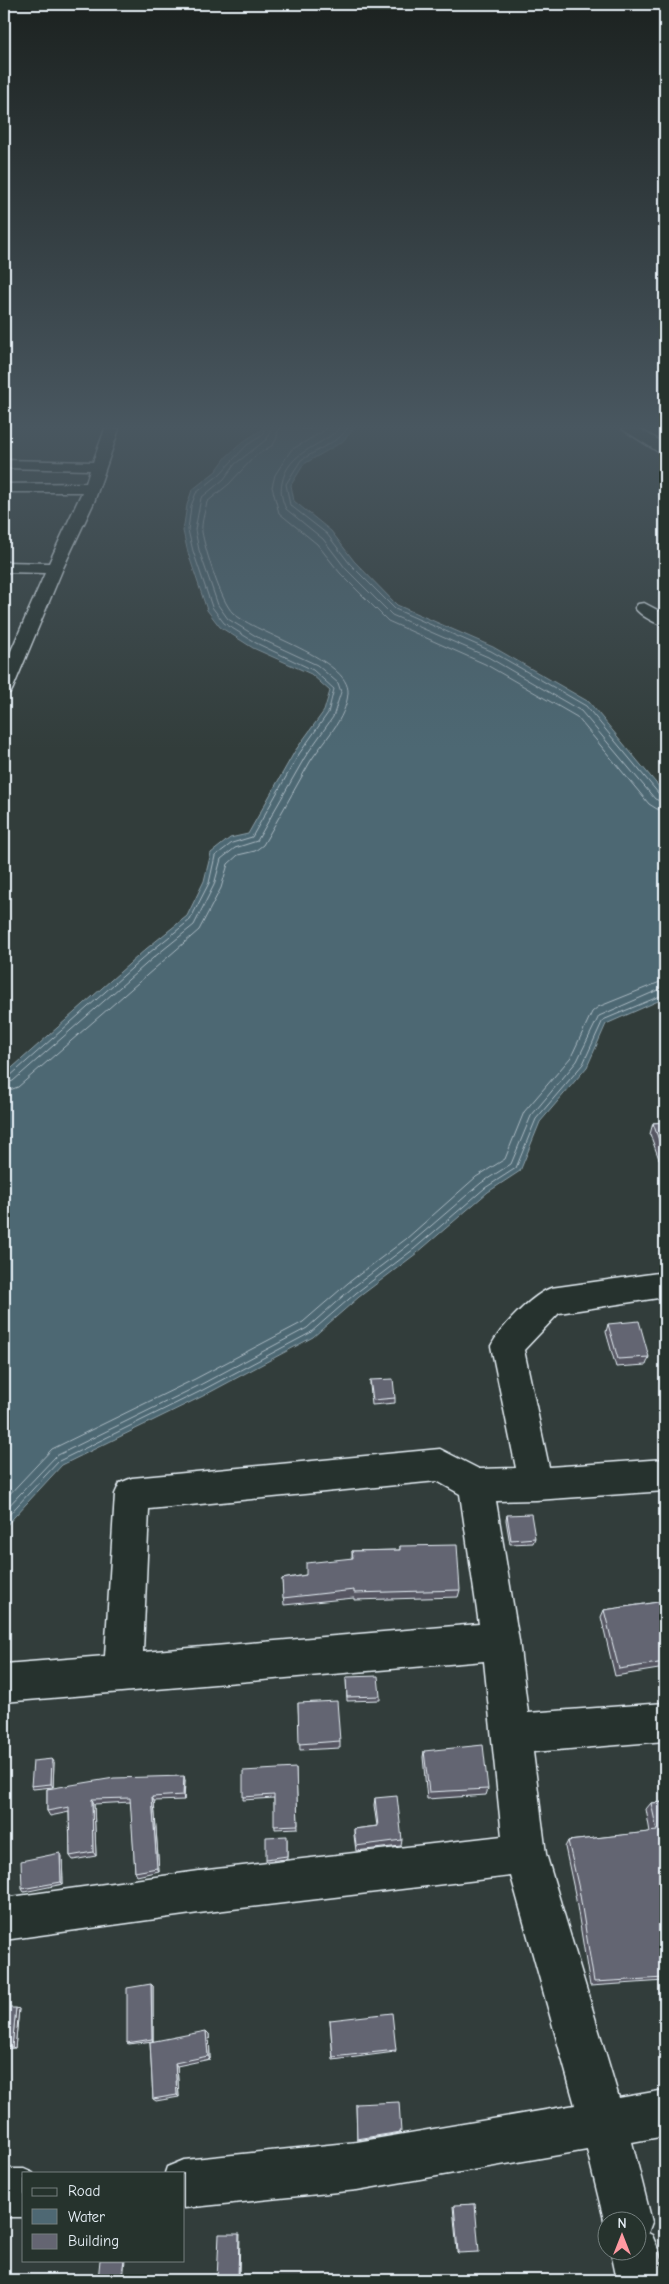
<svg xmlns="http://www.w3.org/2000/svg" width="669" height="2284" font-family="'Comic Neue',sans-serif">
  <rect width="100%" height="100%" fill="#323d3b"/>
  <filter id="ink" filterUnits="userSpaceOnUse"><feTurbulence type="fractalNoise" baseFrequency=".02" numOctaves="2"/><feDisplacementMap in="SourceGraphic" scale="10" xChannelSelector="R" yChannelSelector="G"/><feConvolveMatrix kernelMatrix="1 2 1 2 8 2 1 2 1" color-interpolation-filters="sRGB"/></filter>
  <g filter="url(#ink)">
    <path fill="#4e6873" stroke="#8c9fa8" d="M 263,429 L 354,429 L 342,442 L 304,464 L 291,485 L 294,501 L 331,531 L 354,561 L 397,605 L 493,647 L 589,702 L 665,794 L 665,998 L 606,1024 L 587,1067 L 540,1122 L 520,1171 L 488,1192 L 417,1253 L 359,1297 L 313,1337 L 203,1396 L 62,1465 L 4,1528 L 4,1075 L 146,949 L 187,916 L 204,881 L 211,853 L 230,838 L 248,834 L 295,751 L 324,711 L 330,691 L 311,674 L 253,648 L 220,627 L 207,610 L 188,553 L 183,531 L 187,505 L 192,490 L 216,471 L 227,456 L 244,441 Z"/>
    <g fill="none" stroke-linecap="round" stroke-linejoin="round">
      <g stroke="#aabac3" stroke-width="1">
        <path d="M 327,429 L 291,450 L 275,475 L 272,487 L 279,513 L 317,544 L 340,573 L 388,621 L 485,664 L 577,717 L 649,804 L 657,809 L 665,810"/>
        <path d="M 339,429 C 319,448 288,451 282,483 C 280,492 282,500 286,509 L 323,539 L 346,569 L 392,615 L 488,657 L 581,711 L 655,799 L 665,803"/>
        <path d="M 347,429 L 339,438 L 301,460 L 286,484 L 290,505 L 327,534 L 350,564 L 395,609 L 491,651 L 586,706 L 659,794 L 665,796"/>
        <path d="M 4,1078 L 9,1077 L 149,953 L 190,920 L 209,883 L 215,856 L 232,843 L 252,837 L 299,754 L 328,713 L 334,689 L 313,670 L 256,643 L 224,623 L 212,607 L 193,551 L 188,530 L 191,506 L 196,493 L 219,475 L 247,445 L 263,435 L 264,429"/>
        <path d="M 4,1084 L 13,1081 L 153,958 L 194,925 L 214,885 L 221,859 L 235,848 L 257,841 L 305,757 L 333,717 L 341,692 L 338,683 L 317,665 L 259,638 L 228,619 L 218,605 L 199,550 L 195,530 L 201,498 L 224,479 L 235,464 L 267,439 L 271,429"/>
        <path d="M 4,1092 L 18,1087 L 199,930 L 221,888 L 228,864 L 238,855 L 255,851 L 263,845 C 279,818 294,790 310,762 C 323,741 346,720 348,693 C 350,659 256,634 233,613 C 221,602 205,549 202,532 C 201,523 205,511 207,502 L 229,484 L 255,456 L 273,445 L 277,438 L 278,429"/>
        <path d="M 4,1500 L 52,1449 L 195,1379 L 303,1322 L 348,1283 L 406,1239 L 476,1177 L 505,1159 L 524,1112 L 571,1057 L 592,1012 L 598,1007 L 665,980"/>
        <path d="M 4,1511 L 56,1456 L 198,1386 L 307,1328 L 352,1288 L 410,1244 L 481,1183 L 511,1164 L 531,1116 L 577,1061 L 599,1016 L 665,987"/>
        <path d="M 4,1520 L 59,1461 L 201,1391 L 310,1333 L 356,1293 L 414,1249 L 485,1188 L 516,1168 L 536,1119 L 583,1064 L 603,1020 L 665,994"/>
      </g>
      <g stroke="#e8f1f8" stroke-width="3">
        <g id="street">
          <path d="M 105,429 L 119,429 L 94,502 L 63,568 L 13,688 L 11,692 L 4,694 L 4,667 L 45,573 L 4,572 L 4,562 L 49,563 L 82,492 L 4,492 L 4,484 L 86,483 L 90,470 L 4,468 L 4,460 L 93,462 Z"/>
          <path d="M 622,429 L 640,429 L 665,444 L 665,454 L 660,453 Z"/>
          <path d="M 644,603 L 665,614 L 665,626 C 656,624 641,616 635,608 L 638,604 Z"/>
          <path d="M 665,1272 L 665,1297 L 559,1313 L 524,1350 L 549,1467 L 665,1459 L 665,1491 L 536,1500 L 496,1501 L 519,1641 L 528,1713 L 665,1703 L 665,1741 L 533,1752 L 546,1854 L 619,2098 L 665,2090 L 665,2136 L 632,2142 L 652,2222 L 648,2233 L 652,2235 L 659,2252 L 665,2280 L 617,2280 L 611,2252 L 636,2252 L 636,2222 L 606,2222 L 606,2228 L 587,2150 L 357,2190 L 184,2208 L 184,2173 L 165,2173 L 167,2167 L 184,2160 L 357,2142 L 575,2105 L 511,1876 L 199,1913 L 4,1940 L 4,1898 L 199,1871 L 502,1836 L 484,1661 L 4,1702 L 4,1664 L 105,1656 L 115,1494 L 120,1483 L 132,1478 L 440,1449 L 479,1469 L 516,1468 L 491,1346 C 500,1328 532,1295 551,1288 ZM 437,1481 L 460,1494 L 479,1624 L 143,1652 L 149,1509 Z"/>
          <path d="M 4,2169 L 24,2169 L 33,2173 L 24,2173 L 24,2217 L 4,2217 Z"/>
        </g>
      </g>
      <use href="#street" fill="#26332d" fill-rule="evenodd"/>
    </g>
    <g fill="#565762" stroke="#e8f1f8">
      <path d="M 665,1122 L 665,1159 L 659,1159 L 650,1134 L 653,1123 Z"/>
      <path d="M 608,1324 L 649,1357 L 646,1365 L 616,1367 L 606,1332 Z"/>
      <path d="M 370,1380 L 395,1398 L 395,1403 L 372,1405 L 370,1385 Z"/>
      <path d="M 507,1515 L 535,1538 L 533,1543 L 510,1544 L 506,1520 Z"/>
      <path d="M 400,1546 L 460,1590 L 458,1597 L 354,1600 L 354,1598 L 284,1605 L 282,1579 L 306,1575 L 352,1558 L 352,1551 L 400,1550 Z"/>
      <path d="M 665,1601 L 665,1668 L 615,1676 L 601,1617 L 604,1610 Z"/>
      <path d="M 346,1677 L 380,1696 L 380,1700 L 347,1701 Z"/>
      <path d="M 298,1703 L 340,1741 L 340,1748 L 300,1750 Z"/>
      <path d="M 424,1751 L 488,1789 L 486,1795 L 427,1799 L 423,1757 Z"/>
      <path d="M 52,1759 L 54,1762 L 53,1787 L 33,1789 L 31,1786 Z"/>
      <path d="M 296,1768 L 298,1828 L 275,1829 L 274,1798 L 243,1800 L 243,1797 Z"/>
      <path d="M 185,1780 L 184,1800 L 154,1801 L 159,1871 L 137,1876 L 135,1872 L 131,1802 L 94,1804 L 96,1856 L 73,1860 L 70,1856 L 69,1812 L 50,1816 L 47,1811 L 47,1789 Z"/>
      <path d="M 375,1798 L 402,1840 L 401,1846 L 356,1851 L 354,1835 L 354,1829 L 377,1826 L 374,1805 Z"/>
      <path d="M 665,1802 L 665,1981 L 590,1986 L 575,1894 L 565,1847 L 568,1841 L 650,1832 L 646,1809 L 651,1803 Z"/>
      <path d="M 287,1839 L 287,1859 L 266,1861 L 266,1859 Z"/>
      <path d="M 62,1856 L 63,1884 L 24,1892 L 22,1889 Z"/>
      <path d="M 151,1984 L 153,1986 L 153,2041 L 129,2044 L 127,2043 Z"/>
      <path d="M 4,2008 L 19,2009 L 15,2048 L 4,2049 Z"/>
      <path d="M 330,2020 L 396,2050 L 395,2052 L 333,2060 Z"/>
      <path d="M 209,2034 L 210,2059 L 177,2066 L 179,2097 L 156,2101 L 153,2099 L 150,2042 Z"/>
      <path d="M 356,2104 L 401,2132 L 400,2133 L 357,2140 Z"/>
      <path d="M 475,2204 L 458,2253 L 457,2252 L 453,2206 Z"/>
    </g>
    <g fill="#464750" stroke="#e8f1f8">
      <path d="M 52,1759 L 54,1762 L 53,1787 L 51,1784 Z"/>
      <path d="M 184,1776 L 185,1780 L 184,1800 L 183,1795 Z"/>
      <path d="M 152,1797 L 154,1801 L 159,1871 L 157,1868 Z"/>
      <path d="M 92,1799 L 94,1804 L 96,1856 L 93,1852 Z"/>
      <path d="M 60,1853 L 62,1856 L 63,1884 L 61,1882 Z"/>
      <path d="M 151,1984 L 153,1986 L 153,2041 L 152,2039 Z"/>
      <path d="M 16,2008 L 19,2009 L 15,2048 L 12,2047 Z"/>
      <path d="M 206,2031 L 209,2034 L 210,2059 L 208,2056 Z"/>
      <path d="M 175,2063 L 177,2066 L 179,2097 L 177,2095 Z"/>
      <path d="M 239,2234 L 240,2234 L 239,2279 L 238,2280 Z"/>
      <path d="M 124,2260 L 125,2260 L 123,2280 L 121,2280 Z"/>
    </g>
    <g fill="#646572" stroke="#e8f1f8">
      <path d="M 665,1122 L 665,1148 L 662,1149 L 653,1123 Z"/>
      <path d="M 639,1321 L 649,1357 L 618,1359 L 608,1324 Z"/>
      <path d="M 393,1379 L 395,1398 L 373,1400 L 370,1380 Z"/>
      <path d="M 531,1514 L 535,1538 L 511,1540 L 507,1515 Z"/>
      <path d="M 457,1545 L 460,1590 L 354,1593 L 354,1590 L 283,1598 L 282,1579 L 306,1575 L 306,1563 L 353,1558 L 352,1551 L 400,1550 L 400,1546 Z"/>
      <path d="M 665,1601 L 665,1662 L 619,1669 L 604,1610 Z"/>
      <path d="M 378,1676 L 380,1696 L 347,1697 L 346,1677 Z"/>
      <path d="M 337,1701 L 340,1741 L 299,1744 L 298,1703 Z"/>
      <path d="M 483,1745 L 488,1789 L 429,1792 L 424,1751 Z"/>
      <path d="M 52,1759 L 51,1784 L 31,1786 L 33,1761 Z"/>
      <path d="M 296,1768 L 298,1825 L 274,1826 L 274,1795 L 243,1797 L 243,1771 Z"/>
      <path d="M 184,1776 L 183,1795 L 152,1797 L 157,1868 L 135,1872 L 130,1798 L 92,1799 L 93,1852 L 70,1856 L 69,1807 L 47,1811 L 47,1789 L 114,1778 Z"/>
      <path d="M 397,1796 L 402,1840 L 356,1846 L 354,1829 L 378,1826 L 375,1798 Z"/>
      <path d="M 665,1802 L 665,1978 L 594,1982 L 579,1889 L 568,1841 L 657,1831 L 651,1803 Z"/>
      <path d="M 287,1836 L 287,1856 L 266,1859 L 266,1837 Z"/>
      <path d="M 60,1853 L 61,1882 L 22,1889 L 21,1861 Z"/>
      <path d="M 151,1984 L 152,2039 L 127,2043 L 127,1988 Z"/>
      <path d="M 4,2008 L 16,2008 L 12,2047 L 4,2047 Z"/>
      <path d="M 392,2013 L 396,2050 L 333,2057 L 330,2020 Z"/>
      <path d="M 206,2031 L 208,2056 L 175,2063 L 177,2095 L 153,2099 L 150,2042 Z"/>
      <path d="M 399,2102 L 401,2132 L 357,2139 L 356,2104 Z"/>
      <path d="M 475,2204 L 479,2252 L 458,2253 L 454,2205 Z"/>
      <path d="M 219,2234 L 239,2234 L 238,2280 L 217,2280 Z"/>
      <path d="M 100,2260 L 124,2260 L 121,2280 L 98,2280 Z"/>
    </g>
  </g>
  <linearGradient id="sky" x2="0" y2="1"><stop stop-color="#1c2220"/><stop offset="0.57" stop-color="#495760"/><stop offset="1" stop-color="#495760" stop-opacity="0"/></linearGradient>
  <rect width="669" height="749" fill="url(#sky)"/>
  <rect width="669" height="2284" fill="none" stroke="#26332d" stroke-width="20"/>
  <rect x="10" y="10" width="649" height="2264" fill="none" stroke="#e8f1f8" stroke-width="2" filter="url(#ink)"/>
  <rect x="22" y="2172" width="162" height="90" fill="#26332d" stroke="#747f7e"/>
  <rect x="32" y="2188" width="25" height="8" fill="#26332d" stroke="#747f7e"/>
  <text x="68" y="2196" font-size="15" fill="#e8f1f8">Road</text>
  <rect x="32" y="2209" width="25" height="15" fill="#4e6873" stroke="#747f7e"/>
  <text x="68" y="2222" font-size="15" fill="#e8f1f8">Water</text>
  <rect x="32" y="2234" width="25" height="15" fill="#646572" stroke="#747f7e"/>
  <text x="68" y="2246" font-size="15" fill="#e8f1f8">Building</text>
  <g transform="translate(622 2236)"><circle r="24" fill="#26332d" stroke="#747f7e"/>
  <path d="M0-4L9 19L0 12L-9 19Z" fill="#ff9aa2"/>
  <text y="-8" font-size="14" font-weight="bold" text-anchor="middle" fill="#e8f1f8">N</text>
  </g>
</svg>
